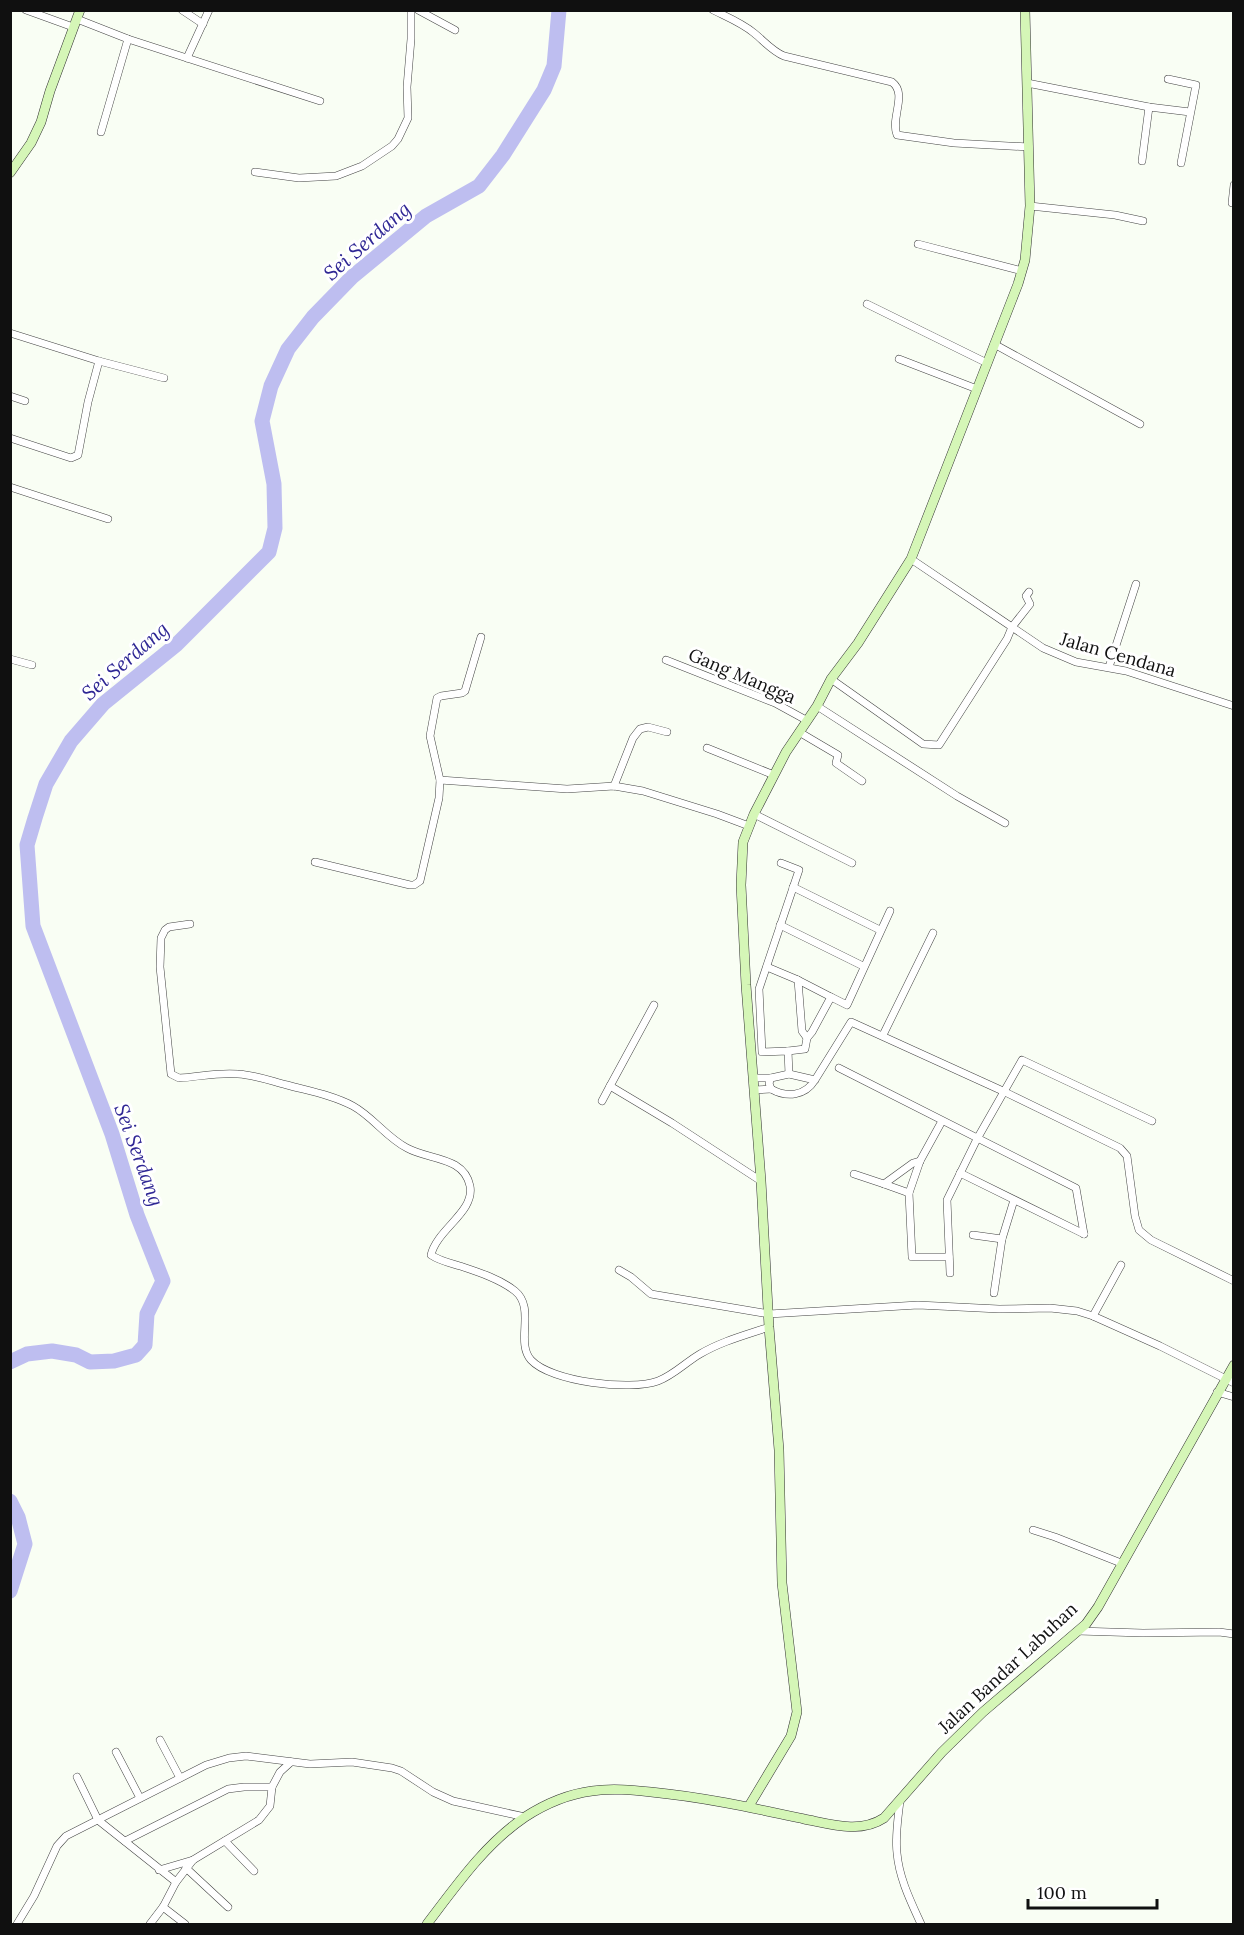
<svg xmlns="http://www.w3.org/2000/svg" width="1244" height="1935" font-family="Lora,serif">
  <rect width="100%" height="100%" fill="#f9fef4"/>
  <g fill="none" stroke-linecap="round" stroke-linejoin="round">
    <g stroke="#bebef0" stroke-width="15">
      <path d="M 10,1362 L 27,1354 L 52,1351 L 76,1355 L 90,1362 L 114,1361 L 136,1355 L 145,1345 L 147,1314 L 163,1281 L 137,1215 L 112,1134 L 33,926 L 27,845 L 35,818 L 46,784 L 71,741 L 103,704 L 176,645 L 269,552 L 275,528 L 274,484 L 262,421 L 271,386 L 288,349 L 313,317 L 352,277 L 426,216 L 479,186 L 503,155 L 544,90 L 554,66 L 559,10"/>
      <path d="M 10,1501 L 18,1517 L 25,1544 L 10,1591"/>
    </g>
    <g stroke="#434343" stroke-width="8">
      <g id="street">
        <path d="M 26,10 L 73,27"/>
        <path d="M 182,10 L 203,24"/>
        <path d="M 418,10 L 455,30"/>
        <path d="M 713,10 C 727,17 742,23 754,33 C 764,41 772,51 784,56 L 892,82 C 908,94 890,118 897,135 L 954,143 L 1029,147"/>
        <path d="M 77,19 L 128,39 L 320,101"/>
        <path d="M 187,58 L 209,10"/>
        <path d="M 1168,79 L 1196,85 L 1181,163"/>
        <path d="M 1027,83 L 1149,107 L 1190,112"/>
        <path d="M 101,132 L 128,39"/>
        <path d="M 1142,161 L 1149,107"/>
        <path d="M 255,172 L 299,178 L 336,176 L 362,166 L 392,146 L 398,139 L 408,118 L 407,87 L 411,39 L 411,10"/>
        <path d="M 1232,203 L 1234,185"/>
        <path d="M 1030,206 L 1115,215 L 1143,221"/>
        <path d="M 918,244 L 1022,271"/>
        <path d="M 867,304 L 987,363"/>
        <path d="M 10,333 L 99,361 L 164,378"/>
        <path d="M 994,344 L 1140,424"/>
        <path d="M 899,359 L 977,389"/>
        <path d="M 10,396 L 25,401"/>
        <path d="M 10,438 L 71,458 L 78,455 L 88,402 L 99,361"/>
        <path d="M 10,487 L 108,519"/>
        <path d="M 911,559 L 1043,648 L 1076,662 L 1126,671 L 1234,706"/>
        <path d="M 10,659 L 32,665"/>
        <path d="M 666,660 L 775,703 L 806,720"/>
        <path d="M 1109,667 L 1136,584"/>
        <path d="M 831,679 L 923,744 L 939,745 L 1007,639 L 1012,627 L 1030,604 L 1026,596 L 1029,592"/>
        <path d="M 817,706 L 957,796 L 1005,823"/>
        <path d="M 799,732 L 838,755 L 836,763 L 862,781"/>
        <path d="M 707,748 L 774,775"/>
        <path d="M 440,780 L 567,789 L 614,786 L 643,791 L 717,814 L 749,826"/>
        <path d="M 614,786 L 633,738 L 640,729 L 648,727 L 667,732"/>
        <path d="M 754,814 L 852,863"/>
        <path d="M 315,862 L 410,885 L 414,885 L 420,881 L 439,798 L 440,780 L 430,736 L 437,698 L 441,696 L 462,693 L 465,691 L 481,637"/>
        <path d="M 781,863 L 799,870 L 759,989 L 762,1052 L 788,1051 L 789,1074"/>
        <path d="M 793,887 L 880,930"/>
        <path d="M 190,924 L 169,927 L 165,930 L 161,938 L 160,967 L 171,1074 L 179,1078 C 198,1077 218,1072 238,1074 C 255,1075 271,1081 287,1085 C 309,1091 332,1095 353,1106 C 373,1117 386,1137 407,1148 C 428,1160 464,1156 470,1186 C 475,1212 437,1229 431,1255 C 440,1261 450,1263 460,1266 C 478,1272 500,1279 515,1291 C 536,1308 515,1342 531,1360 C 551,1382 631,1391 658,1381 C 674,1375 686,1362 700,1354 C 722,1341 746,1335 769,1327"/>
        <path d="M 780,925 L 863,966"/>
        <path d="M 767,967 L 798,980 L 802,1031 L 807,1038 L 805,1049 L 788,1051"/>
        <path d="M 798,980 L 831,997 L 812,1032 L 807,1038"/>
        <path d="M 831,997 L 847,1005 L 890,911"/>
        <path d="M 654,1005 L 610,1086 L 672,1123 L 761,1181"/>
        <path d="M 883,1035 L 933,933"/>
        <path d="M 839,1068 L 1076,1188 L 1084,1234"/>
        <path d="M 753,1078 L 771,1078"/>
        <path d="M 815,1080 L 789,1074 L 771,1078 L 769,1083 L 771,1089 C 787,1098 805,1096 815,1080 L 851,1022 L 1005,1092 L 1120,1148 L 1127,1156 L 1135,1216 L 1139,1230 L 1151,1240 L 1234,1281"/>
        <path d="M 754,1090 L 771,1089"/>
        <path d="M 602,1101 L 610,1086"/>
        <path d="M 942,1121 L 920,1161 L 909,1193 L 912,1257 L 949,1257"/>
        <path d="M 960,1173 L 1084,1234"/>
        <path d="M 854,1174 L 884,1184 L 913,1163 L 920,1161"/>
        <path d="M 884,1184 L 909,1193"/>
        <path d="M 973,1235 L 1002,1239"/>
        <path d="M 619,1270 L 631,1277 L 651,1294 L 769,1314 L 918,1305 L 999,1309 L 1050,1308 L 1077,1311 L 1093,1316 L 1160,1346 L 1234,1383"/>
        <path d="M 950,1273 L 947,1200 L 977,1139 L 1022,1060 L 1152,1121"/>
        <path d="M 994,1293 L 1002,1239 L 1014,1200"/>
        <path d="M 1093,1316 L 1121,1265"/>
        <path d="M 1217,1392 L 1234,1397"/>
        <path d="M 1033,1530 L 1055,1537 L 1121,1563"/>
        <path d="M 1078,1631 L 1143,1633 L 1219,1632 L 1234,1634"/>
        <path d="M 160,1740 L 180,1778"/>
        <path d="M 116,1752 L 140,1798"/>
        <path d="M 77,1777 L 98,1820 L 176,1882"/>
        <path d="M 900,1801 C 898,1818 895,1836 897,1853 C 899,1878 911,1902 921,1924"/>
        <path d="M 125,1841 L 228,1789 L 244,1787 L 272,1787"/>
        <path d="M 225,1841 L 254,1871"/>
        <path d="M 186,1868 L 228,1907"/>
        <path d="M 159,1870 L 193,1860"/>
        <path d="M 163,1907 L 185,1924"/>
        <path d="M 17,1924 L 34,1896 L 57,1846 L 66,1836 L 206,1765 L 229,1758 L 246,1756 L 310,1764 L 352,1762 L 392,1768 L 401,1771 L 433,1792 L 453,1801 L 525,1817"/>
        <path d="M 150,1924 L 163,1907 L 176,1882 L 193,1860 L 259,1820 L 270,1806 L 272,1787 L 280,1772 L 291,1762"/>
      </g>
    </g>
    <g stroke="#323232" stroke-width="10">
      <g id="secondary">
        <path d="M 10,173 L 31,143 L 41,122 L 50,91 L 80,10"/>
        <path d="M 749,1806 L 791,1736 L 797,1712 L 782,1583 L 779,1450 L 769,1327 L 761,1181 L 746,985 L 741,885 L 743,842 L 754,814 L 786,752 L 817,706 L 831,679 L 858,643 L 911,559 L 1018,284 L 1025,260 L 1030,206 L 1025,10"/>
        <path d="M 427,1924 C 456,1886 485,1844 525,1817 C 545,1804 569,1794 592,1791 C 612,1788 632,1790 651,1792 C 703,1797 753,1808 804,1819 C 830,1824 860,1834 884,1818 L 942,1752 L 983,1712 L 1086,1624 L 1098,1607 L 1234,1365"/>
      </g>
    </g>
    <use href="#street" stroke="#fff" stroke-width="7"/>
    <use href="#secondary" stroke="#d5f6b7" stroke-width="9"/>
  </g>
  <g text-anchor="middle" stroke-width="6" stroke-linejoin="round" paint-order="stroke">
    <g font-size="18" fill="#101010" stroke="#fff">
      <text transform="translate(1118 655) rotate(16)" y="6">Jalan Cendana</text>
      <text transform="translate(742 676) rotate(23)" y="6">Gang Mangga</text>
      <text transform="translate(1008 1668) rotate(-43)" y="6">Jalan Bandar Labuhan</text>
    </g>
    <g font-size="20" font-style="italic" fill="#2e2694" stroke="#fff">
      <text transform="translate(367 241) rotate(-41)" y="7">Sei Serdang</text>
      <text transform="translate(125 661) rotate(-41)" y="7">Sei Serdang</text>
      <text transform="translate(139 1155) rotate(70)" y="7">Sei Serdang</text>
    </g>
  </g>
  <rect width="1244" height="1935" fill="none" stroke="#101010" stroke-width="24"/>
  <path d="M1028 1899v9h129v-9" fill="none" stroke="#101010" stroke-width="3"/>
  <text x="1037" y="1899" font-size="18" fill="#101010" stroke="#ffffff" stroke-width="4.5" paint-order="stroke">100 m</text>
</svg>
